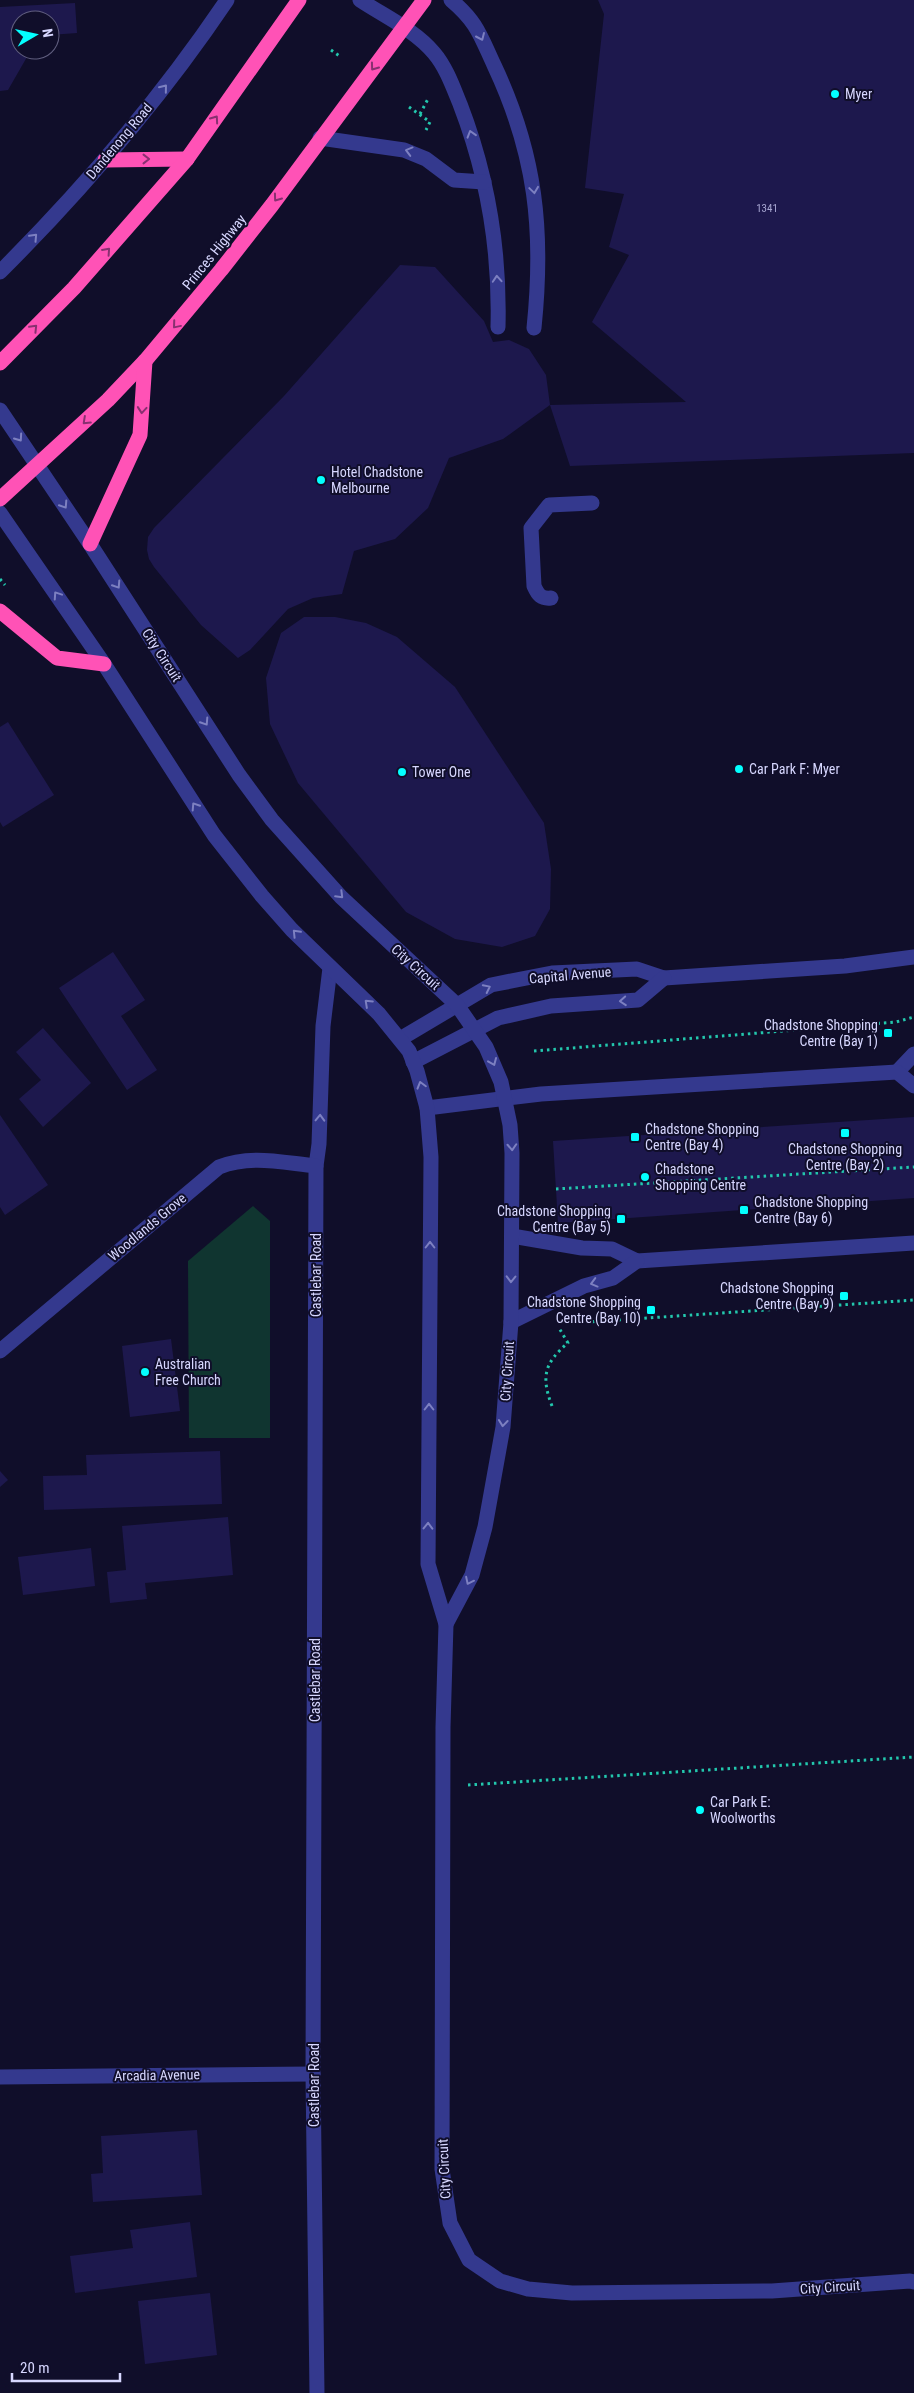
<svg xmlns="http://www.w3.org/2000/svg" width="914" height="2393" font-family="'Roboto Condensed',sans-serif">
  <rect width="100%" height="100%" fill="#100e2a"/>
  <path fill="#103530" d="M 253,1206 L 270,1221 L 270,1438 L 189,1438 L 188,1261 Z"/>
  <g fill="#1d184d">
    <path d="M 598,0 L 914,0 L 914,453 L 570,466 L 550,405 L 503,439 L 449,458 L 428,508 L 395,539 L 354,551 L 342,594 L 313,598 L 288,609 L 250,650 L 238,658 L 201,625 L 154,567 L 149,559 L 147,550 L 148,537 L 154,528 L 284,396 L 400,265 L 435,267 L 484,321 L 493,342 L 509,340 L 529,349 L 546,375 L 550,405 L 686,402 L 592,322 L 629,255 L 609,247 L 624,194 L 585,188 L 604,14 Z"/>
    <path d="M 75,3 L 77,33 L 50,35 L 50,20 L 20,20 L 20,50 L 31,50 L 8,90 L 0,91 L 0,7 Z"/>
    <path d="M 304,617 L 335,617 L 366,623 L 397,637 L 455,687 L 544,823 L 551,869 L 550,909 L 535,936 L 502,947 L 455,939 L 406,912 L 298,783 L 270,724 L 266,678 L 281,633 Z"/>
    <path d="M 8,722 L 54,795 L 3,827 L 0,822 L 0,727 Z"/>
    <path d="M 113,952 L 145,1000 L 121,1016 L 157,1070 L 127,1090 L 59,988 Z"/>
    <path d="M 43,1028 L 91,1083 L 43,1127 L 19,1099 L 41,1080 L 16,1052 Z"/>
    <path d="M 0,1115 L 48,1185 L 5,1215 L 0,1207 Z"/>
    <path d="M 914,1117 L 914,1198 L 558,1223 L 553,1141 Z"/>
    <path d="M 171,1339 L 180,1411 L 130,1417 L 122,1346 Z"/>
    <path d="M 220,1451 L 222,1504 L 44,1510 L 43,1476 L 87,1475 L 86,1455 Z"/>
    <path d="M 0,1471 L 8,1480 L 0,1487 Z"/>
    <path d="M 228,1517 L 233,1575 L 145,1583 L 147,1599 L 110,1603 L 107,1572 L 126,1570 L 122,1526 Z"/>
    <path d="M 91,1548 L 95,1586 L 23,1595 L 18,1557 Z"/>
    <path d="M 197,2130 L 202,2195 L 93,2202 L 91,2174 L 103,2173 L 101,2136 Z"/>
    <path d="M 190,2222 L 197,2277 L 75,2293 L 70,2256 L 133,2248 L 130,2230 Z"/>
    <path d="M 210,2293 L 217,2355 L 145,2364 L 138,2301 Z"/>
  </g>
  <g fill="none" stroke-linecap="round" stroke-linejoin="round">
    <g stroke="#23c7ad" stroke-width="3" stroke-dasharray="2.5 4" stroke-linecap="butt">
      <path d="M 331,50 L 341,57"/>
      <path d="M 409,107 L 430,122 L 426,130"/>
      <path d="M 420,114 L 428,99"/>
      <path d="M 0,579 L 5,585"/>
      <path d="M 534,1051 L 896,1022 L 914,1017"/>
      <path d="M 556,1189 L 914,1167"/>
      <path d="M 573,1323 L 914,1300"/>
      <path d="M 552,1406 C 541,1377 544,1363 568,1343 L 559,1328"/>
      <path d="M 468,1785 L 914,1757"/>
    </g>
    <g stroke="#34398e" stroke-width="15">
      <path d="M 360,0 C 384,16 415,30 434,53 C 446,67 453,87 460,104 C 487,174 500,251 498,327"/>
      <path d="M 451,0 C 477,22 480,35 494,65 C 536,154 544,231 534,328"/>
      <path d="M 320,138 L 404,150 L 426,159 L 454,180 L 484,182"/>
      <path d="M 551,598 C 541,599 538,595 534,586 L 531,528 L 549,505 L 592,503"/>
      <path d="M 400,1039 L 491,985 L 552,973 L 637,969 L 664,978 L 845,966 L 914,957"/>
      <path d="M 413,1062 L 498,1018 L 551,1006 L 638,1000 L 664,978"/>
      <path d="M 897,1072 L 914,1054"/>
      <path d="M 427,1108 L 541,1094 L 897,1072 L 914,1086"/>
      <path d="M 316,1166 L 319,1144 L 323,1026 L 330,968"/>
      <path d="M 512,1236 L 582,1248 L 612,1249 L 637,1261 L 914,1243"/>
      <path d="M 511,1322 L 584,1286 L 613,1278 L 637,1261"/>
    </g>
    <g stroke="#34398e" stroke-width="15">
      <path d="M 0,272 C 84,188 161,98 227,0"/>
      <path d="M 0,410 L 90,544 L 239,775 L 272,820 L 341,897 L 457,1005 L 486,1047 L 501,1082 L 510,1125 L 512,1153 L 511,1322 L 503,1427 L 485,1527 L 472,1575 L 446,1624"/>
      <path d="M 0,513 L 104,664 L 214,835 L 262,896 L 292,930 L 379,1014 L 409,1051 L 417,1071 L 427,1108 L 431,1157 L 428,1564 L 446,1624 L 443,1727 L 442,2169 L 450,2223 L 469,2260 L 500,2281 L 528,2289 L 572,2293 L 772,2291 L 910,2281 L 914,2282"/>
      <path d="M 0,1351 L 219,1167 C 251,1154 284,1163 316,1166 L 313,2074 L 317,2393"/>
      <path d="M 0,2077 L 313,2074"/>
    </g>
    <g stroke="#ff52b6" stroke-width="15">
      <path d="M 105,160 L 187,159"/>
      <path d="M 0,363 L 74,288 L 187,159 L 299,0"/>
      <path d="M 0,499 L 108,400 L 145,361 L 221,270 L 272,205 L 424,0"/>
      <path d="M 90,544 L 140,435 L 145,361"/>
      <path d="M 0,611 L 57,658 L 104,664"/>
    </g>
  </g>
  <defs><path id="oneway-chevron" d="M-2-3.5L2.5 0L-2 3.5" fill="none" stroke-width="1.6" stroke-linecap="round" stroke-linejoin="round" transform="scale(1.25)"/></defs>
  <g stroke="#7d80c1">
    <use href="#oneway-chevron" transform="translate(481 37) rotate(66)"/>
    <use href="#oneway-chevron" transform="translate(164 88) rotate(-51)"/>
    <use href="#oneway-chevron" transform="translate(471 134) rotate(-107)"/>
    <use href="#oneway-chevron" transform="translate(409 151) rotate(-165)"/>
    <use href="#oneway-chevron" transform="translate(534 190) rotate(82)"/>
    <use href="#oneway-chevron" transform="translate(34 237) rotate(-47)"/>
    <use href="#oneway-chevron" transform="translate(497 279) rotate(-94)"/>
    <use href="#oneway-chevron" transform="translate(19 438) rotate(55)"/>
    <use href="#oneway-chevron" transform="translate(64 505) rotate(57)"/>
    <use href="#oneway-chevron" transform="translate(117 585) rotate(57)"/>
    <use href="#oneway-chevron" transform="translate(57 595) rotate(-124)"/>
    <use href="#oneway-chevron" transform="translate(205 722) rotate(57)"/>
    <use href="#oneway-chevron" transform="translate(195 806) rotate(-123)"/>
    <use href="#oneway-chevron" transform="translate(340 895) rotate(45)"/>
    <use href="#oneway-chevron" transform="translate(296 933) rotate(-134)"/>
    <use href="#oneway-chevron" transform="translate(487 988) rotate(-26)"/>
    <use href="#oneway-chevron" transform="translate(623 1001) rotate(176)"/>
    <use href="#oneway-chevron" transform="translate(368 1003) rotate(-137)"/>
    <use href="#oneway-chevron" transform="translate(493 1062) rotate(67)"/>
    <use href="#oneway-chevron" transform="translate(421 1085) rotate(-106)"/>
    <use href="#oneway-chevron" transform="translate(320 1118) rotate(-88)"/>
    <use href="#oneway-chevron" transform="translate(512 1147) rotate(87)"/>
    <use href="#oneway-chevron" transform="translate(430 1245) rotate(-90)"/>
    <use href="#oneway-chevron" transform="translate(511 1279) rotate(91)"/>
    <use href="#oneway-chevron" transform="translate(594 1283) rotate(165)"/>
    <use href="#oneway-chevron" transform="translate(429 1407) rotate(-90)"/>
    <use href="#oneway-chevron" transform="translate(503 1423) rotate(96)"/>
    <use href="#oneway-chevron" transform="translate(428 1526) rotate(-89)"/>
    <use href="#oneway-chevron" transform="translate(469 1581) rotate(116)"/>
  </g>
  <g stroke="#883070">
    <use href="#oneway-chevron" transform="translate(374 67) rotate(126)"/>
    <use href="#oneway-chevron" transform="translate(215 119) rotate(-55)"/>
    <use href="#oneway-chevron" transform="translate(146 159)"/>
    <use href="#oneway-chevron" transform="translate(277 198) rotate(126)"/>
    <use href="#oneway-chevron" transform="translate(107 251) rotate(-48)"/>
    <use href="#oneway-chevron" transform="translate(176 325) rotate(130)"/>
    <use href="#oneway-chevron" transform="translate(34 328) rotate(-46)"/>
    <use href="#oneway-chevron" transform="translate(142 410) rotate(95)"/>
    <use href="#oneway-chevron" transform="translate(86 421) rotate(137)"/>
  </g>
  <g fill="#03ffff" stroke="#100e2a" stroke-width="2">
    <circle cx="835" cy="94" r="5"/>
    <circle cx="321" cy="480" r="5"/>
    <circle cx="739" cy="769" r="5"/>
    <circle cx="402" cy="772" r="5"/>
    <rect x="883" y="1028" width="10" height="10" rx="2.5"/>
    <rect x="840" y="1128" width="10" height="10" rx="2.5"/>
    <rect x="630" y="1132" width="10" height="10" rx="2.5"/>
    <circle cx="645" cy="1177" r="5"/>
    <rect x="739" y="1205" width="10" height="10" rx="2.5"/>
    <rect x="616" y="1214" width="10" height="10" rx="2.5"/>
    <rect x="839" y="1291" width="10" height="10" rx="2.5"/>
    <rect x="646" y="1305" width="10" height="10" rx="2.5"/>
    <circle cx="145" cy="1372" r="5"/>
    <circle cx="700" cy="1810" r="5"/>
  </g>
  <g text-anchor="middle" stroke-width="4" stroke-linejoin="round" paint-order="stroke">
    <g font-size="11" fill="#a8a7d2">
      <text x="767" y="212">1341</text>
    </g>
    <g font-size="14" fill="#d7d7ff" stroke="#100e2a" text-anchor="start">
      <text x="845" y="99">Myer</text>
      <text x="331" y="477">Hotel Chadstone<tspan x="331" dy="16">Melbourne</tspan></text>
      <text x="749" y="774">Car Park F: Myer</text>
      <text x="412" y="777">Tower One</text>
      <text x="878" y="1030" text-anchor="end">Chadstone Shopping<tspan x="878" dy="16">Centre (Bay 1)</tspan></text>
      <text x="645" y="1134">Chadstone Shopping<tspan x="645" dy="16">Centre (Bay 4)</tspan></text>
      <text x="845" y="1154" text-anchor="middle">Chadstone Shopping<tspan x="845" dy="16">Centre (Bay 2)</tspan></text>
      <text x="655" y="1174">Chadstone<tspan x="655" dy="16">Shopping Centre</tspan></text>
      <text x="754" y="1207">Chadstone Shopping<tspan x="754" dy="16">Centre (Bay 6)</tspan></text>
      <text x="611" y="1216" text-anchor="end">Chadstone Shopping<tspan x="611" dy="16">Centre (Bay 5)</tspan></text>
      <text x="834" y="1293" text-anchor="end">Chadstone Shopping<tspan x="834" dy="16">Centre (Bay 9)</tspan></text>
      <text x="641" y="1307" text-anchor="end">Chadstone Shopping<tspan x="641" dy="16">Centre (Bay 10)</tspan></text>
      <text x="155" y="1369">Australian<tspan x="155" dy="16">Free Church</tspan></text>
      <text x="710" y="1807">Car Park E:<tspan x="710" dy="16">Woolworths</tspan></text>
    </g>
    <g font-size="14" fill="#d7d7ff" stroke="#100e2a">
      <text transform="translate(119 141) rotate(-50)" y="5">Dandenong Road</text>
      <text transform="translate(214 252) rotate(-51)" y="5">Princes Highway</text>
      <text transform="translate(162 655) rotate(57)" y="5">City Circuit</text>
      <text transform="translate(416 967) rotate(42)" y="5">City Circuit</text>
      <text transform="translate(570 975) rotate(-5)" y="5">Capital Avenue</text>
      <text transform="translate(147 1227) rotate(-40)" y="5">Woodlands Grove</text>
      <text transform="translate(316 1275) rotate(-90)" y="5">Castlebar Road</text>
      <text transform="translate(507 1371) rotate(-86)" y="5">City Circuit</text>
      <text transform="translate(315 1680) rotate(-90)" y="5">Castlebar Road</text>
      <text transform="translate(157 2075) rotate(-1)" y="5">Arcadia Avenue</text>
      <text transform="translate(314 2085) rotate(-90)" y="5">Castlebar Road</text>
      <text transform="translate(444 2169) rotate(-93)" y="5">City Circuit</text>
      <text transform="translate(830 2287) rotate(-4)" y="5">City Circuit</text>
    </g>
  </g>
  <g transform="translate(35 35) rotate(81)"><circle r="24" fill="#100e2a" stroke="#605e7f"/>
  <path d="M0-4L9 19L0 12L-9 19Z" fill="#03ffff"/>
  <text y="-8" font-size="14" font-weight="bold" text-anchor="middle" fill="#d7d7ff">N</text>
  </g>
  <path d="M12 2373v8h108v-8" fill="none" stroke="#d7d7ff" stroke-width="2.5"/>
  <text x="20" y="2373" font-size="15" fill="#d7d7ff" stroke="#100e2a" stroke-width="4" paint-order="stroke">20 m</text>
</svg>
